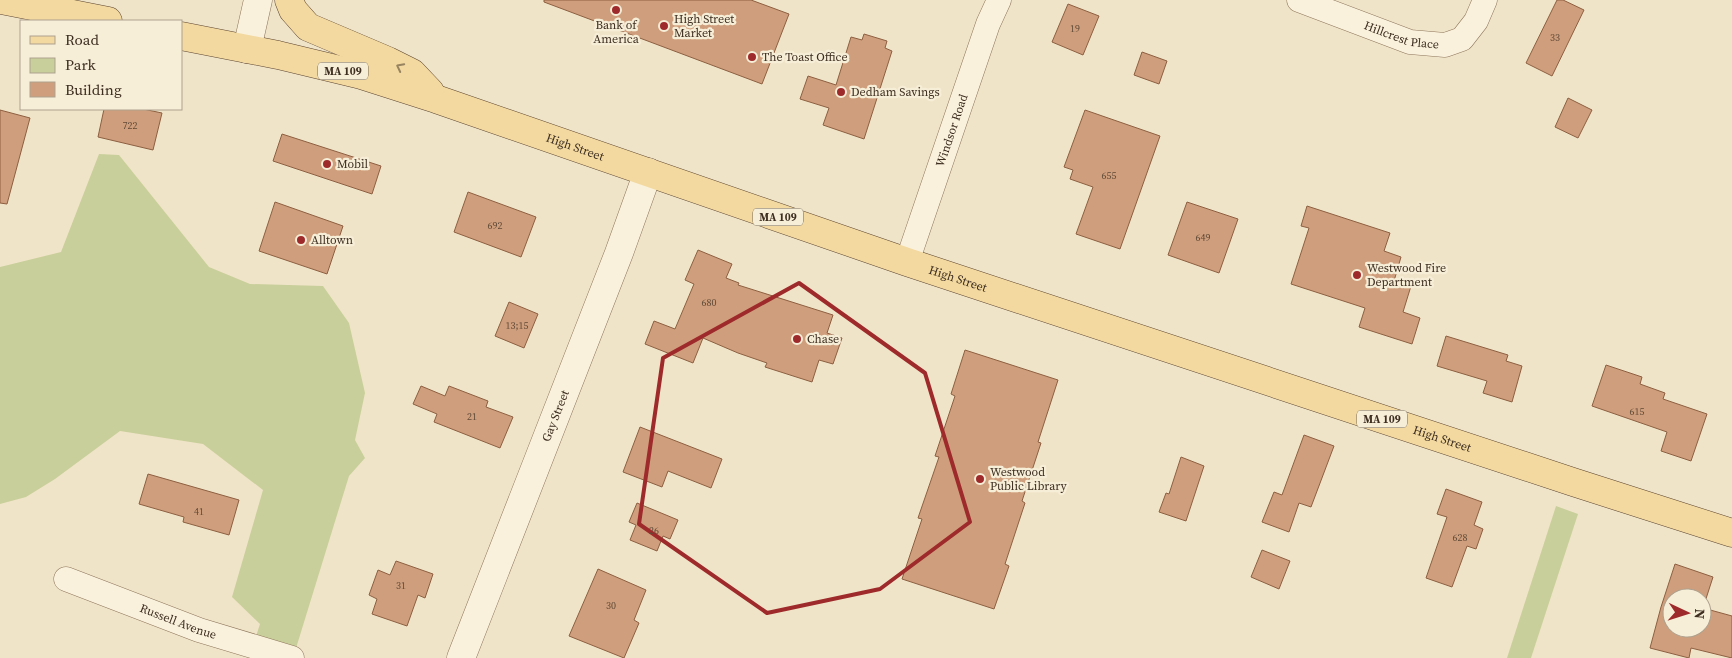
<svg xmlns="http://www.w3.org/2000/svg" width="1732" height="658" font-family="'Source Serif 4',serif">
  <rect width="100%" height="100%" fill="#f0e4c8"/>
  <g fill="#c9cf9b">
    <path d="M 99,154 L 119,155 L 209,267 L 250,284 L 323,286 L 349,323 L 365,393 L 355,440 L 365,458 L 349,476 L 293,658 L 249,658 L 260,624 L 232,597 L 263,490 L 203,444 L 120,431 L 55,479 L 26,497 L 0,504 L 0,267 L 61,252 Z"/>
    <path d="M 1556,506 L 1578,514 L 1531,658 L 1507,658 Z"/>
  </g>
  <g fill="#cf9f7d" stroke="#8d5f41" fill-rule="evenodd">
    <path d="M 544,0 L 751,0 L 789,14 L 762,84 L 544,2 Z"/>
    <path d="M 1557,0 L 1563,0 L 1584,10 L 1552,76 L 1526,63 Z"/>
    <path d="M 1068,4 L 1099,16 L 1083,55 L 1052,42 Z"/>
    <path d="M 864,34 L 887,41 L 885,48 L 892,51 L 864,139 L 823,125 L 829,108 L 800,99 L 808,76 L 836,85 L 851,37 L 862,40 Z"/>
    <path d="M 1142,52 L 1167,61 L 1159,84 L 1134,75 Z"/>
    <path d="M 1568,98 L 1592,110 L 1578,138 L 1555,127 Z"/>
    <path d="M 104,109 L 143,109 L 162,113 L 153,150 L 98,137 Z"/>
    <path d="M 0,110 L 30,118 L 7,204 L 0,203 Z"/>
    <path d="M 1085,110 L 1160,136 L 1120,249 L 1076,234 L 1093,187 L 1070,179 L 1073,170 L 1064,167 Z"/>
    <path d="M 282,134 L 381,166 L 372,194 L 273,161 Z"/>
    <path d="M 468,192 L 536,217 L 521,257 L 454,232 Z"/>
    <path d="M 275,202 L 343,226 L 327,274 L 259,251 Z"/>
    <path d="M 1187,202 L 1238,219 L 1219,273 L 1168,255 Z"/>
    <path d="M 1307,206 L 1390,233 L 1384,251 L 1401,257 L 1394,281 L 1411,286 L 1403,312 L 1420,318 L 1412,344 L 1359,327 L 1365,308 L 1291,284 L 1309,228 L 1301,226 Z"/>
    <path d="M 698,250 L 732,264 L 726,278 L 739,283 L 738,285 L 833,315 L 827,333 L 842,338 L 833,364 L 819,360 L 812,382 L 765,367 L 767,363 L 738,353 L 703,338 L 693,363 L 645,344 L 654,321 L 675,329 L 694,284 L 685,280 Z"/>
    <path d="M 509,302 L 538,314 L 524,348 L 495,336 Z"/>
    <path d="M 1446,336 L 1508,355 L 1506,361 L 1522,366 L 1512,402 L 1483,393 L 1487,381 L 1437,366 Z"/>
    <path d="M 965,350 L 1058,380 L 1038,442 L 1041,443 L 1022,501 L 1025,503 L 1005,564 L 1009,566 L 994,609 L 902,579 L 922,519 L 918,518 L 939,457 L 935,456 L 955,396 L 951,394 Z"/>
    <path d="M 1606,365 L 1642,377 L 1640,384 L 1665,393 L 1663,399 L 1707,414 L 1691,461 L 1661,451 L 1667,432 L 1592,406 Z"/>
    <path d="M 421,386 L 445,396 L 449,386 L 488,401 L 486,407 L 513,417 L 500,448 L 434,422 L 437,414 L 413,404 Z"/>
    <path d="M 640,427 L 722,459 L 711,488 L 668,471 L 662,487 L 623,472 Z"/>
    <path d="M 1304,435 L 1334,446 L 1311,507 L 1299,503 L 1289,532 L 1262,522 L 1274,492 L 1282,495 Z"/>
    <path d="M 1181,457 L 1204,466 L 1186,521 L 1159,512 L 1166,493 L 1169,494 Z"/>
    <path d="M 148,474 L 239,500 L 229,535 L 183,522 L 184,517 L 139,504 Z"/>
    <path d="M 1446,489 L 1482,502 L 1474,525 L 1483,529 L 1476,549 L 1467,546 L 1452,587 L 1426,578 L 1447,517 L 1437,514 Z"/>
    <path d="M 637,503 L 678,520 L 670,539 L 663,536 L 657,551 L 630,540 L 636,525 L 629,522 Z"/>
    <path d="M 1262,550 L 1290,561 L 1279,589 L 1251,577 Z"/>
    <path d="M 396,561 L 433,574 L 425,598 L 418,595 L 407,626 L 372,614 L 377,599 L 369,595 L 378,570 L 390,575 Z"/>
    <path d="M 1675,564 L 1713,577 L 1703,608 L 1732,616 L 1732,658 L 1691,648 L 1689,658 L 1650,648 L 1661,607 ZM 1672,598 L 1702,598 L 1702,628 L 1672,628 Z"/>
    <path d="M 598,569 L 646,590 L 634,620 L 639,623 L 624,658 L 569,636 Z"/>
  </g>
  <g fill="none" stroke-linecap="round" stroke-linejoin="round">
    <g stroke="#8d765c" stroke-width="25">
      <g id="minor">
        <path id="s1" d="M 1299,0 L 1410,42 L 1445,45 L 1462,39 L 1476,21 L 1485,0"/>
        <path id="s2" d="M 907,262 L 988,24 L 999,0"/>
        <path id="s3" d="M 66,579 L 199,630 L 292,658"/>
      </g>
    </g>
    <g stroke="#8d765c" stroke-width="29">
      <g id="tertiary">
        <path d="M 247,49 L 258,0"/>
        <path id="s4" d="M 461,658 L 619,253 L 648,172"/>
      </g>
    </g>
    <g stroke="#5b4430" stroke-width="29">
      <g id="primary">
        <path d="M 2,0 L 108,21"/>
        <path d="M 289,0 L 293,10 L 308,27 L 388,61 L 412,73 L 430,92"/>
        <path id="s5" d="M 181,36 L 278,55 L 361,75 L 436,99 L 907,262 L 1573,482 L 1732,533"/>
      </g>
    </g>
    <use href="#minor" stroke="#faf1dc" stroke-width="24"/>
    <use href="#tertiary" stroke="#faf1dc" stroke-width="28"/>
    <use href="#primary" stroke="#f3d9a0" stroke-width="28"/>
  </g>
  <defs><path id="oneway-chevron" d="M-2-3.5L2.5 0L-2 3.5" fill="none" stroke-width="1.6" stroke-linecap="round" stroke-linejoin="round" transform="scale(1.25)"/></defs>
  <use stroke="#988460" href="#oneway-chevron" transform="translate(400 67) rotate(-153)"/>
  <path fill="none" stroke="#9e2a2b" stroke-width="4" stroke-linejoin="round" d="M 799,283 L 925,373 L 970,522 L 880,589 L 767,613 L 639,524 L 663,358 Z"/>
  <g fill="#9e2a2b" stroke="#f7eed8" stroke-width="2">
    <circle cx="616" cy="10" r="5"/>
    <circle cx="664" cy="26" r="5"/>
    <circle cx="752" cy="57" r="5"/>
    <circle cx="841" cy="92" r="5"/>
    <circle cx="327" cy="164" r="5"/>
    <circle cx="301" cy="240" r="5"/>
    <circle cx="1357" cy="275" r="5"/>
    <circle cx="797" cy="339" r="5"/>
    <circle cx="980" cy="479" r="5"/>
  </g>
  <g text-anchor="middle" stroke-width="4.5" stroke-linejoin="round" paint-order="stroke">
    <g font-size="10" fill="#624a37">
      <text x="1075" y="32">19</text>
      <text x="1555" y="41">33</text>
      <text x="130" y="129">722</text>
      <text x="1109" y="179">655</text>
      <text x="495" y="229">692</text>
      <text x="1203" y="241">649</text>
      <text x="709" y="306">680</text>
      <text x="517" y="329">13;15</text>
      <text x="1637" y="415">615</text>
      <text x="472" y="420">21</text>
      <text x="199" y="515">41</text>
      <text x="654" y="534">26</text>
      <text x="1460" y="541">628</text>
      <text x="401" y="589">31</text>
      <text x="611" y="609">30</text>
    </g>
    <g fill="#f7eed8" stroke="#756857" stroke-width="1">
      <rect x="318" y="62.5" width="50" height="17" rx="4"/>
      <rect x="753" y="208.5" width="50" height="17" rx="4"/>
      <rect x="1357" y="410.5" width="50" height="17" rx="4"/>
    </g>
    <g font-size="11" font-weight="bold" fill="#3d2e20">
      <text x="343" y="75">MA 109</text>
      <text x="778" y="221">MA 109</text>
      <text x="1382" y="423">MA 109</text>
    </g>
    <g font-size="12" fill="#3d2e20" stroke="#f7eed8" text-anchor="start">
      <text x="674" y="23">High Street<tspan x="674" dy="14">Market</tspan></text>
      <text x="616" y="29" text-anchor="middle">Bank of<tspan x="616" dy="14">America</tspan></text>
      <text x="762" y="61">The Toast Office</text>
      <text x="851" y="96">Dedham Savings</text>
      <text x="337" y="168">Mobil</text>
      <text x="311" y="244">Alltown</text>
      <text x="1367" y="272">Westwood Fire<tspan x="1367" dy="14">Department</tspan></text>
      <text x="807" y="343">Chase</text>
      <text x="990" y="476">Westwood<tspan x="990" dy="14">Public Library</tspan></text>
    </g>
    <g font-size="12" fill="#3d2e20" stroke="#f7eed8">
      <text dy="4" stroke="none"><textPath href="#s1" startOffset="109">Hillcrest Place</textPath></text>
      <text dy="4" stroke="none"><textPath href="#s2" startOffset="139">Windsor Road</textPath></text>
      <text dy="4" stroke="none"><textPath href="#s5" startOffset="410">High Street</textPath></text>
      <text dy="4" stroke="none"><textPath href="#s5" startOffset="815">High Street</textPath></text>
      <text dy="4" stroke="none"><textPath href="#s4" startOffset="260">Gay Street</textPath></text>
      <text dy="4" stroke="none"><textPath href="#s5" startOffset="1325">High Street</textPath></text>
      <text dy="4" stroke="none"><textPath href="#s3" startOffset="120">Russell Avenue</textPath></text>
    </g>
  </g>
  <rect x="20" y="20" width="162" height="90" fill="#f7eed8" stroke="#ada18e"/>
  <rect x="30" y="36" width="25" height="8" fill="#f3d9a0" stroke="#ada18e"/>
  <text x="65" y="45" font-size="15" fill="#3d2e20">Road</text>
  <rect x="30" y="58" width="25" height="15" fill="#c9cf9b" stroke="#ada18e"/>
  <text x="65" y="70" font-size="15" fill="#3d2e20">Park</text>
  <rect x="30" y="82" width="25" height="15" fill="#cf9f7d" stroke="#ada18e"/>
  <text x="65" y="95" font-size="15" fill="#3d2e20">Building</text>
  <g transform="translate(1687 613) rotate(94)"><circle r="24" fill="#f7eed8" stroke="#ada18e"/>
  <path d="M0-4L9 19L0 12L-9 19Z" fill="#9e2a2b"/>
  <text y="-8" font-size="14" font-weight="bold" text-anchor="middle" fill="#3d2e20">N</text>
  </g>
</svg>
